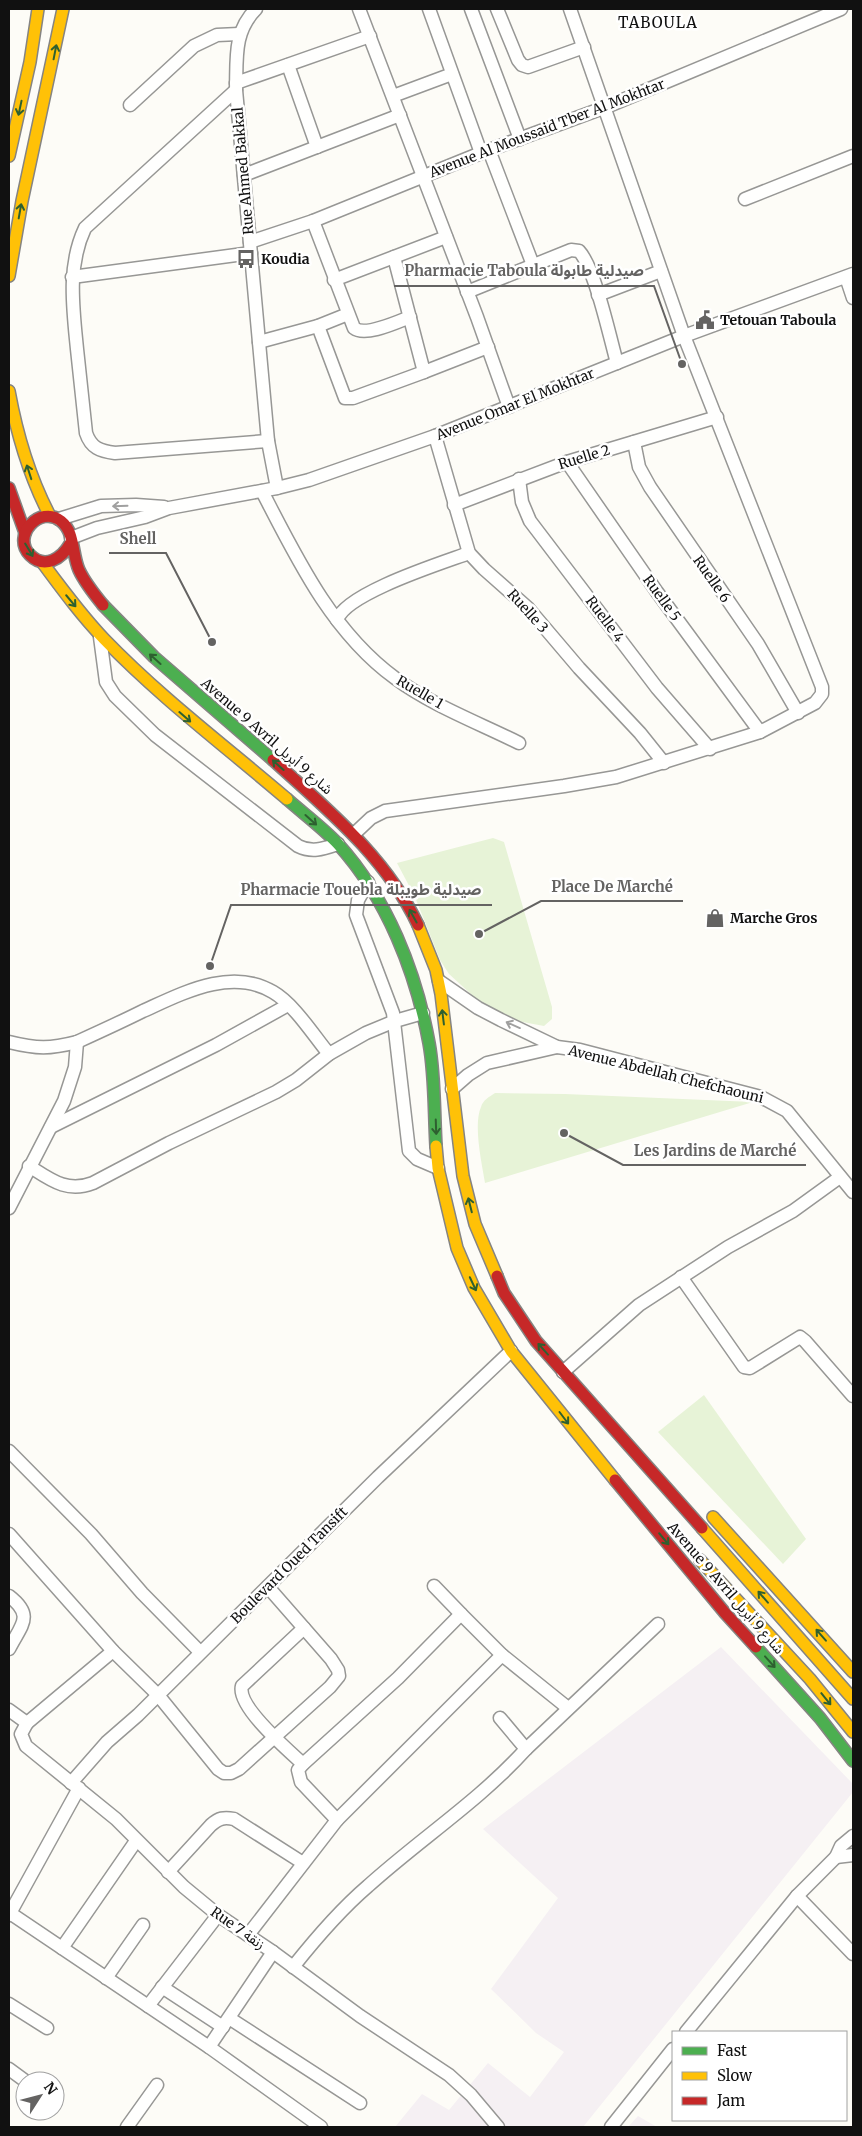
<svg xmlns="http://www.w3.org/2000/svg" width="862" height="2136" font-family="Merriweather,'Noto Sans Arabic',serif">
  <rect width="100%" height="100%" fill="#fdfcf7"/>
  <g fill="#f5f0f3">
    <path d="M 721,1647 L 853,1784 L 853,1792 L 583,2127 L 395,2127 L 422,2094 L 449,2110 L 488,2063 L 530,2097 L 564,2052 L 536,2033 L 491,1989 L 558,1898 L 483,1829 Z"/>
    <path d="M 638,2116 L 657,2127 L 628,2127 Z"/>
  </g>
  <g fill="#e7f3d7">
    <path d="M 493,838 L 504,842 L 552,1007 L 552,1019 L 544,1026 L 501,1018 L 482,1009 L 472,995 L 449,974 L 440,960 L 415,897 L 397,863 Z"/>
    <path d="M 495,1093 L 565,1094 L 753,1102 L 485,1183 C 482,1164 473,1125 481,1107 C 483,1100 489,1097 495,1093 Z"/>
    <path d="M 704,1395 L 806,1539 L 783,1564 L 658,1432 Z"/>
  </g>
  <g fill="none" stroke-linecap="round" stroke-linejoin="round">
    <g stroke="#979795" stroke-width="15">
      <g id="street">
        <path d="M 256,9 C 233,32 237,59 236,90 L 268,441 L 277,488"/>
        <path d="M 359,9 L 477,317 L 509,407"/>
        <path d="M 429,9 L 481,153"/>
        <path d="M 471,9 L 520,139"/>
        <path d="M 497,9 L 518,60 L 522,65 L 528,67 L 584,47"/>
        <path d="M 288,65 L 317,147"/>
        <path d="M 236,83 L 370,36"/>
        <path d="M 236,90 L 85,228 C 67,266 73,308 77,349 C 80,377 83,405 86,433 C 91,448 100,451 115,453 L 268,441"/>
        <path d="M 393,96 L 452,74"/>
        <path d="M 130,105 L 194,46 L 217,35 L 239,34"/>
        <path d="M 489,150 L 533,265"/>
        <path d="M 244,175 L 400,115"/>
        <path d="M 745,199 L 853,156"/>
        <path d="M 313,221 L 354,328 C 365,337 397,322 410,317"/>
        <path d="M 250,242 L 313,221 L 481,153 L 606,107 L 841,9"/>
        <path d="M 394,257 L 424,372 L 488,347"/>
        <path d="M 72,277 L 251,253"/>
        <path d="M 846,277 L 853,298"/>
        <path d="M 334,280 L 446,237"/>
        <path d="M 467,292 L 571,250 L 579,251 C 595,268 610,338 617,363"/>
        <path d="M 598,295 L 661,271"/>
        <path d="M 318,326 L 345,398 L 353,398 L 424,372"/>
        <path d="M 259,342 L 318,326 L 348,314"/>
        <path d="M 435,436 L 469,553 L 484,569 L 528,608 L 579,668 L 640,733 L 664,763"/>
        <path d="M 634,442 L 639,467 L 650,487 L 758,644 L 798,713"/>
        <path d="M 567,462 L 657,592 L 760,732"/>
        <path d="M 519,479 L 522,502 L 530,521 L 657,688 L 710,749"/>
        <path d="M 262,491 C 297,559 332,632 395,678 C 431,705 479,723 519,743"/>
        <path d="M 454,505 L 567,462 L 717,417"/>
        <path d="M 59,519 L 101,506 L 136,505 L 164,507"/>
        <path d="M 71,538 L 97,528 L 145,517 L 169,508 L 277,488 L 309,480 L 435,436 L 684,336 L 853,274"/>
        <path d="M 337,620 C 346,593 442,563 469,553"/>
        <path d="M 100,637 L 106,682 L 115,696 L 155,735 L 298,846 C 312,853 323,849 338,844"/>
        <path d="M 354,834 L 371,818 L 385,811 L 564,786 L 616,777 L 760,732 L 815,703 L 822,694 L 822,687 L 684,336 L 570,9"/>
        <path d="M 368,882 L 358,900 L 356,915 L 393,1013 L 409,1151 L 417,1159 L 438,1168"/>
        <path d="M 439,981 L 478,1008 L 501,1020 L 557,1047 L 580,1050 L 761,1097 L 787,1111 L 853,1192"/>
        <path d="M 9,1042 C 37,1049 50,1049 77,1042 C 99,1032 121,1022 143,1011 C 183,993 231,967 273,992 C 294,1004 314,1036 329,1054"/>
        <path d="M 452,1089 L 468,1075 L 487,1063 L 557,1047"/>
        <path d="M 51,1127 L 216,1045 L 288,1005"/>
        <path d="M 29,1166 C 51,1180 67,1193 93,1183 L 169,1143 L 276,1092 L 296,1080 L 329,1054 L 366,1033 L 395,1021 L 423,1013"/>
        <path d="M 9,1208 L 64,1101 L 75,1067 L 77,1042"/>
        <path d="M 681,1277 L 744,1367 L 750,1368 L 800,1337 L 805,1341 L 853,1396"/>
        <path d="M 563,1372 L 639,1305 L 728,1247 L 793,1211 L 840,1177"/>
        <path d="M 9,1451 L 91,1534 L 142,1593 L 200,1652"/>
        <path d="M 9,1534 L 113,1651 L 158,1695 L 218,1769 L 224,1773 L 231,1773 L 239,1769 L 330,1687 L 339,1676 L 338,1670 L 331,1659 L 268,1587"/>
        <path d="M 434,1586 L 461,1614"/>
        <path d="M 9,1596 C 35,1616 21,1625 9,1649"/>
        <path d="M 9,1710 L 27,1723 L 21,1734 L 26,1746 L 116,1819 L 184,1887 L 218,1915 L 273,1952 L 360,2016 L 449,2075 L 471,2095 L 498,2127"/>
        <path d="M 27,1723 L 113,1651"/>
        <path d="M 526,1749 L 658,1624"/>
        <path d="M 303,1764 C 289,1751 236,1706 242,1686 L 304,1628"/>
        <path d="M 71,1783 L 107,1742 L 138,1715 L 378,1477 L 511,1351"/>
        <path d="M 337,1820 L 301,1782 L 298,1770 L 303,1764 L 398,1678 L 461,1614 L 502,1655"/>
        <path d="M 836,1857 L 853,1855"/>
        <path d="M 168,1872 L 211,1825 C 219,1818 224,1817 234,1819 L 303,1863"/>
        <path d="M 797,1896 L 853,1954"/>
        <path d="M 10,1913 L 209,2047 L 321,2127"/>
        <path d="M 9,1915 L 79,1788"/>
        <path d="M 248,1935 L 337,1820 L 502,1655 L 568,1708"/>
        <path d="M 62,1948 L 136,1841"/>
        <path d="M 293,1967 C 316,1938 340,1910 368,1886 C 420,1839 479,1801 526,1749 L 500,1718"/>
        <path d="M 106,1978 L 143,1925"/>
        <path d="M 162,1987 L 223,2027"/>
        <path d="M 9,2004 L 47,2028"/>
        <path d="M 148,2006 L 218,1915"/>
        <path d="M 229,2018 L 360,2103"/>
        <path d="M 686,2032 L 797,1896 L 836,1857 L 841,1846 L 853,1836"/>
        <path d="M 209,2047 L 273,1952"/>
        <path d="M 9,2069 L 24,2080"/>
        <path d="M 127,2127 L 157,2085"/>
        <path d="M 611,2127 L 673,2049"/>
      </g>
    </g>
    <g stroke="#858482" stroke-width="14">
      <g id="fast">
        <path d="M 103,605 L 154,657 L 273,760"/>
        <path d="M 287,799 C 304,814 323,828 338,844 C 387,898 416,972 429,1043 C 435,1075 434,1112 436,1146"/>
        <path d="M 756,1647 L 820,1718 L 853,1761"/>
      </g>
    </g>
    <g stroke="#858482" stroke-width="14">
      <g id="slow">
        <path d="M 9,156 L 30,62 L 38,9"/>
        <path d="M 9,276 L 22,201 L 63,9"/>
        <path d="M 9,391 C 17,435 29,476 50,516"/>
        <path d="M 42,562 C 62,589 81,615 104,639 C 160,697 225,746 287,799"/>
        <path d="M 418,925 L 436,970 L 441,994 L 463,1176 L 475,1224 L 497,1276"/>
        <path d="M 436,1146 L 438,1168 L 457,1248 L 474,1288 L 511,1351 L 615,1480"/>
        <path d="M 713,1517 L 853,1672"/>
        <path d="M 702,1528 L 853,1699"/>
        <path d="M 700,1560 L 810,1679 L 853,1732"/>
      </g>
    </g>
    <g stroke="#858482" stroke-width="14">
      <g id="jam">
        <path d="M 9,488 L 25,533"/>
        <path d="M 70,544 C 62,558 45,570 30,555 C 11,536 40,504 61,521 C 75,532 72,555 79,570 C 85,583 94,594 103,605"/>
        <path d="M 273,760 C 328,810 386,857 418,925"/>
        <path d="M 497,1276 L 504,1293 L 536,1341 L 702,1528"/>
        <path d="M 615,1480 L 725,1613 L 756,1647"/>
      </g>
    </g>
    <use href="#street" stroke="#fffffe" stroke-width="12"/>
    <use href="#fast" stroke="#4caf50" stroke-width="11"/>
    <use href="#slow" stroke="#ffc107" stroke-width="11"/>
    <use href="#jam" stroke="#c62828" stroke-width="11"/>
  </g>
  <defs><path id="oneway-shaft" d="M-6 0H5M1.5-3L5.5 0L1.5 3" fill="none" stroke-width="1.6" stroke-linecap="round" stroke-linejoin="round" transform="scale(1.25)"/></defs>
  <g stroke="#2e6030">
    <use href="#oneway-shaft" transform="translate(55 52) rotate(-79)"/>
    <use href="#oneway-shaft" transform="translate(20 108) rotate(102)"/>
    <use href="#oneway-shaft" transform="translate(20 211) rotate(-80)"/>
    <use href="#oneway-shaft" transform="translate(29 472) rotate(-108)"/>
    <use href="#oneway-shaft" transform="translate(29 550) rotate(59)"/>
    <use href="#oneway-shaft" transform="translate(71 601) rotate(50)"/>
    <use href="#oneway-shaft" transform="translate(155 659) rotate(-138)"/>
    <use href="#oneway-shaft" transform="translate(185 717) rotate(41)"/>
    <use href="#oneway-shaft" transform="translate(278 765) rotate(-138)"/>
    <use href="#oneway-shaft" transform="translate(311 820) rotate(42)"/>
    <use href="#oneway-shaft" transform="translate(413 916) rotate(-119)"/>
    <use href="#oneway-shaft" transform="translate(443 1017) rotate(-97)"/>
    <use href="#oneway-shaft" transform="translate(436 1127) rotate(88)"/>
    <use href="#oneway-shaft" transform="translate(470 1205) rotate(-104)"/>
    <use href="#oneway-shaft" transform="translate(473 1284) rotate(65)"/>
    <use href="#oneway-shaft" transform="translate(543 1349) rotate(-132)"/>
    <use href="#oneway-shaft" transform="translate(564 1418) rotate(53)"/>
    <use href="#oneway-shaft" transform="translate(664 1539) rotate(50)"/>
    <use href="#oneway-shaft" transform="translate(763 1597) rotate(-131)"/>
    <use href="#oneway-shaft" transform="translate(821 1635) rotate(-131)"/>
    <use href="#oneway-shaft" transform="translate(770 1662) rotate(48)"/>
    <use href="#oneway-shaft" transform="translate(826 1699) rotate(51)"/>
  </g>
  <g stroke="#a0a09f">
    <use href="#oneway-shaft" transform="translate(120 506) rotate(178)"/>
    <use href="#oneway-shaft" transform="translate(513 1025) rotate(-156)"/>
  </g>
  <defs>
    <g id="bus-bare" transform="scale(1.5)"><path d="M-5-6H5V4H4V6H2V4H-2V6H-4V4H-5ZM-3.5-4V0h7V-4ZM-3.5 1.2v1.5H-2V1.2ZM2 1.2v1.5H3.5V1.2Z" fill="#646362" stroke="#fff" stroke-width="2.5" paint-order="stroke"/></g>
    <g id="civic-bare" transform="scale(1.5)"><path d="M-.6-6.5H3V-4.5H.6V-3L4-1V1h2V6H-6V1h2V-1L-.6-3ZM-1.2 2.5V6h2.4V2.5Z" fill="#646362" stroke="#fff" stroke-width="2.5" paint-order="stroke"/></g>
    <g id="shop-bare" transform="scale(1.5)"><path d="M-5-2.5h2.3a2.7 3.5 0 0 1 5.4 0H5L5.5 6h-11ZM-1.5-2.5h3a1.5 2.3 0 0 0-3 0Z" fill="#646362" stroke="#fff" stroke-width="2.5" paint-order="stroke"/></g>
  </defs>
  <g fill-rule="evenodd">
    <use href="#bus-bare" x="246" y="259"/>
    <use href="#civic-bare" x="705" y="320"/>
    <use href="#shop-bare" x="715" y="918"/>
  </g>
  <g text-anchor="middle" stroke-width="5" stroke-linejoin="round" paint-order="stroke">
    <g font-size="14" fill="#111" stroke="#fff">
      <text transform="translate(547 128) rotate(-21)" y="5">Avenue Al Moussaid Tber Al Mokhtar</text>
      <text transform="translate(243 171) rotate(-95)" y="5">Rue Ahmed Bakkal</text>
      <text transform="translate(515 404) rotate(-22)" y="5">Avenue Omar El Mokhtar</text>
      <text transform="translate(584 457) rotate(-17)" y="5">Ruelle 2</text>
      <text transform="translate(712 579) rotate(55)" y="5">Ruelle 6</text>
      <text transform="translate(662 598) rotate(54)" y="5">Ruelle 5</text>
      <text transform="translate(528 611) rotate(48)" y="5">Ruelle 3</text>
      <text transform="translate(605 619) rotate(53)" y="5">Ruelle 4</text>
      <text transform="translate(420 692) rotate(30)" y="5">Ruelle 1</text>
      <text transform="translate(267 736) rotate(41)" y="5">Avenue 9 Avril شارع 9 أبريل</text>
      <text transform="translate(666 1074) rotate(14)" y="5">Avenue Abdellah Chefchaouni</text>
      <text transform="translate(289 1565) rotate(-45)" y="5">Boulevard Oued Tansift</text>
      <text transform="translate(726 1588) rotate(49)" y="5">Avenue 9 Avril شارع 9 أبريل</text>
      <text transform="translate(238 1928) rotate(35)" y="5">Rue 7 زنقة</text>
    </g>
    <g font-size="14" font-weight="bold" fill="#111" stroke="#fff" text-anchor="start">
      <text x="261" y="264">Koudia</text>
      <text x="720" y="325">Tetouan Taboula</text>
      <text x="730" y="923">Marche Gros</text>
    </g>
    <g font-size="15" letter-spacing="1" fill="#111" stroke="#fff">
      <text x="658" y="28">TABOULA</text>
    </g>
  </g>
  <path fill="none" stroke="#646362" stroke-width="2" d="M682 364L654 286H394M212 642L166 553H109M479 934L541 901H683M210 966L231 905H492M564 1133L623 1165H806"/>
  <g fill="#646362" stroke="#fff" stroke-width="2">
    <circle cx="682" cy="364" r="5"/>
    <circle cx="212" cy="642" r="5"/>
    <circle cx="479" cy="934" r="5"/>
    <circle cx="210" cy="966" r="5"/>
    <circle cx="564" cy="1133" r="5"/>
  </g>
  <g font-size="15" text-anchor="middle" font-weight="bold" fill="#646362" stroke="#fff" stroke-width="5" stroke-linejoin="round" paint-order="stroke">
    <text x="524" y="276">Pharmacie Taboula صيدلية طابولة</text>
    <text x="138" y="544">Shell</text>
    <text x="612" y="892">Place De Marché</text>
    <text x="361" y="895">Pharmacie Touebla صيدلية طويبلة</text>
    <text x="715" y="1156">Les Jardins de Marché</text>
  </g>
  <rect width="862" height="2136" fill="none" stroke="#111111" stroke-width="20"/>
  <rect x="672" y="2031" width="175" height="90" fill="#ffffff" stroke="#a0a0a0"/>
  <rect x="682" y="2047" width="25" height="8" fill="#4caf50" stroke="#a0a0a0"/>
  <text x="717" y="2056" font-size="15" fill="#111111">Fast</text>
  <rect x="682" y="2072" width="25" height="8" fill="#ffc107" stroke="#a0a0a0"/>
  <text x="717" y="2081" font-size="15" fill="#111111">Slow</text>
  <rect x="682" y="2097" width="25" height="8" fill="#c62828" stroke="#a0a0a0"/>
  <text x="717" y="2106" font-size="15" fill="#111111">Jam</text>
  <g transform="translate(40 2096) rotate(54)"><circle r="24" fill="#ffffff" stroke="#a0a0a0"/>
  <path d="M0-4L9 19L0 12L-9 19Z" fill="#646362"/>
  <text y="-8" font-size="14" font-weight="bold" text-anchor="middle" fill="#111111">N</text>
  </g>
</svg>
